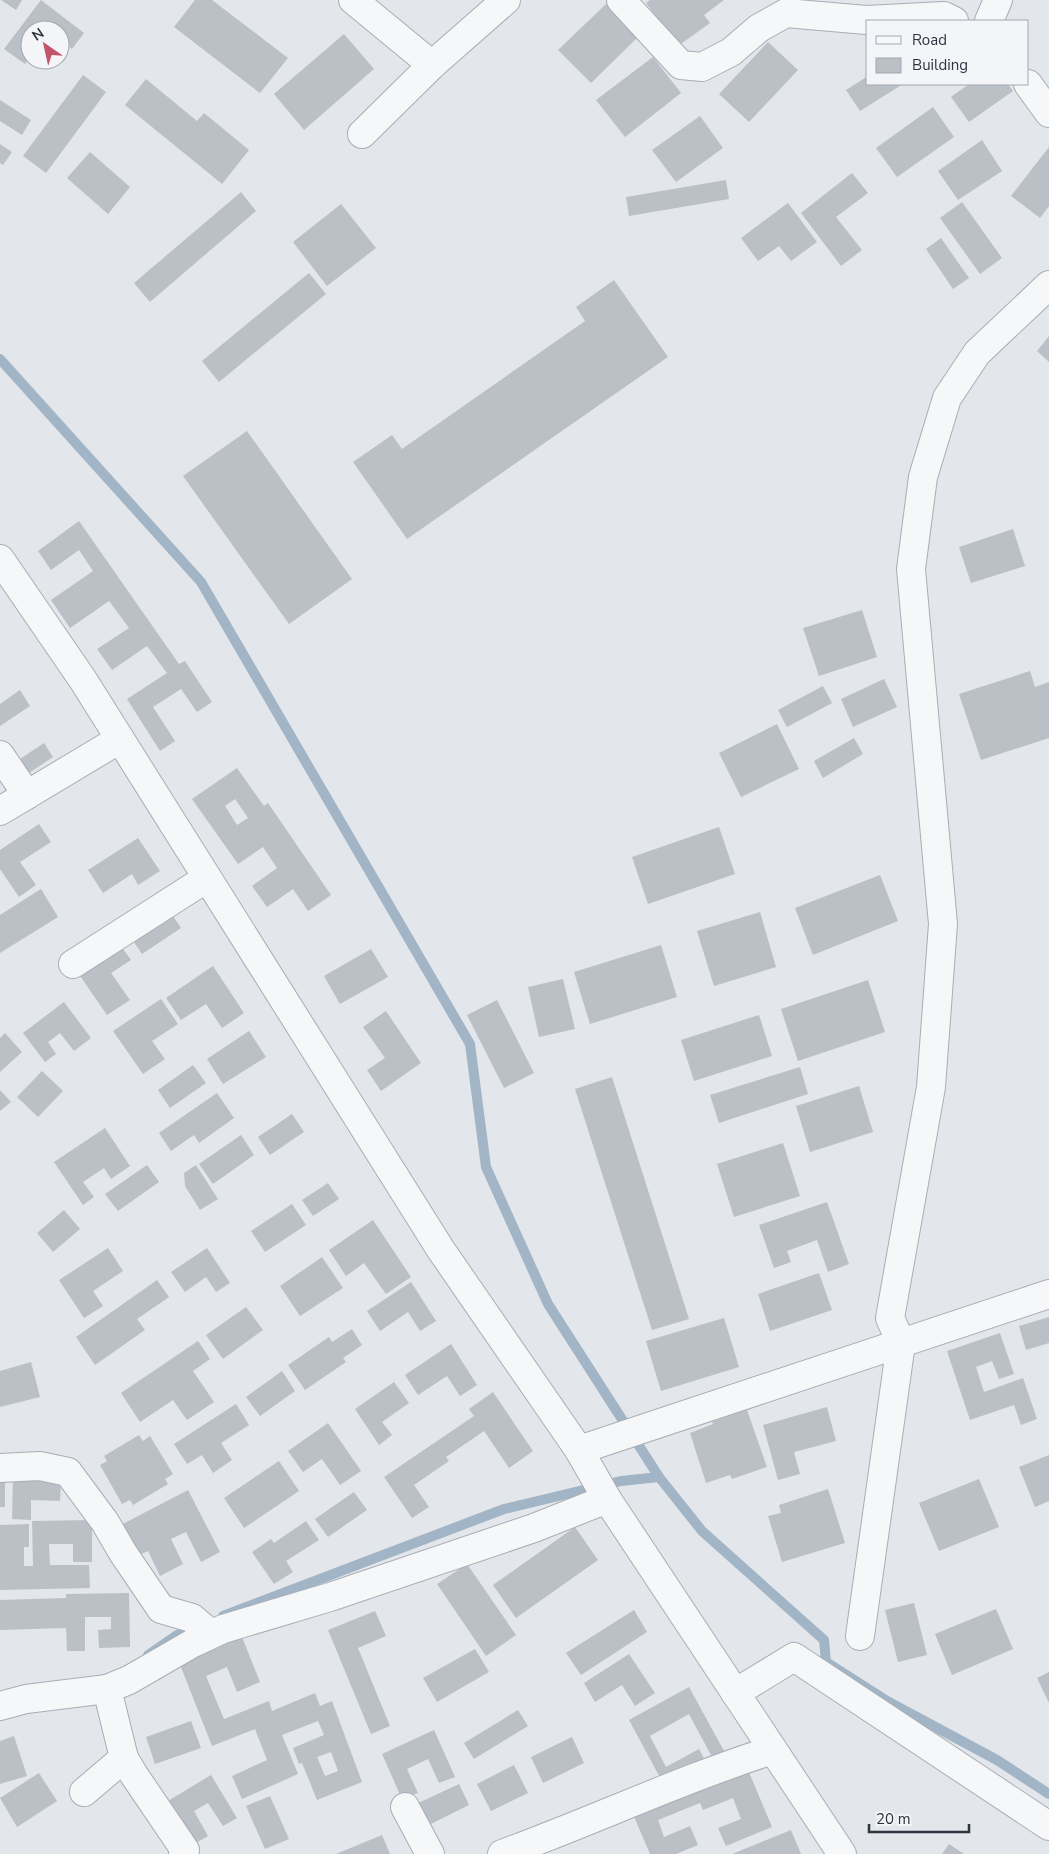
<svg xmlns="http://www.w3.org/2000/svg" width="1049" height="1854" font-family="'Nunito Sans',sans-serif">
  <rect width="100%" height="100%" fill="#e3e6ea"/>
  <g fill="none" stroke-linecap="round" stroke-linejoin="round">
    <g stroke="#a2b5c6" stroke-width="10">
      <path d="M 0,359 L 201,582 L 470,1044 L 486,1167 L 548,1304 L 659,1477 L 702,1531 L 824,1640 L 826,1662 L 887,1701 L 997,1760 L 1049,1794"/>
      <path d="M 223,1616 L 504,1509 L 621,1481 L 659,1477"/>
      <path d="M 148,1655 L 177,1635 L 196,1627"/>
    </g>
  </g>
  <g fill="#bbc0c6" fill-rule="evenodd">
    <path d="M 1,0 L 22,0 L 16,10 Z"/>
    <path d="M 41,0 L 84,33 L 72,49 L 60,40 L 60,30 L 30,30 L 30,57 L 25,64 L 4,49 Z"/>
    <path d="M 195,0 L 212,0 L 288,58 L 260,93 L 174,27 Z"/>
    <path d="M 650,0 L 724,0 L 704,15 L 710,23 L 678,46 L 646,3 Z"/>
    <path d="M 606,4 L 638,37 L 591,83 L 558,50 Z"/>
    <path d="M 344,34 L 374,69 L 304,130 L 274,94 Z"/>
    <path d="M 768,42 L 798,70 L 749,122 L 719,94 Z"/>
    <path d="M 653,57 L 681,93 L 625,137 L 596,100 Z"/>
    <path d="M 83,75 L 106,92 L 46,173 L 23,156 Z"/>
    <path d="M 868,76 L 868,84 L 903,84 L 860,111 L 846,90 Z"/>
    <path d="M 146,79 L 197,121 L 204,113 L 249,150 L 222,184 L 125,105 Z"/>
    <path d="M 969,84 L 1008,84 L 1013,91 L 969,122 L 951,97 Z"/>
    <path d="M 0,100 L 31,120 L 22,135 L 0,121 Z"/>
    <path d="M 933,107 L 954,137 L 897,177 L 876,148 Z"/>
    <path d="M 700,116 L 723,148 L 676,182 L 652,150 Z"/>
    <path d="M 982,140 L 1002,171 L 958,200 L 938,171 Z"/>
    <path d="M 0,144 L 12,152 L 3,165 L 0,163 Z"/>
    <path d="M 1049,147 L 1049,206 L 1040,218 L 1011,196 Z"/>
    <path d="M 90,152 L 130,187 L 108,214 L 67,178 Z"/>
    <path d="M 852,173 L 868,193 L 836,217 L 862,250 L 841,266 L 801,213 Z"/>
    <path d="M 726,180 L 729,199 L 629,216 L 626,197 Z"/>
    <path d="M 241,192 L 256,211 L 150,302 L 134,283 Z"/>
    <path d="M 962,202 L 1002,258 L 980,274 L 940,218 Z"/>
    <path d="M 788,203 L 817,242 L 791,261 L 779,246 L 758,261 L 741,238 Z"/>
    <path d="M 341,204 L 376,248 L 327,286 L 293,242 Z"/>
    <path d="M 941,238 L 969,278 L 953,289 L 926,249 Z"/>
    <path d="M 309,273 L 326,294 L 219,382 L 202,361 Z"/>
    <path d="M 614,280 L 668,357 L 407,539 L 353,462 L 392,435 L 402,449 L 585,321 L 576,307 Z"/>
    <path d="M 1049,336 L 1049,362 L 1037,351 Z"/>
    <path d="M 247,431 L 352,579 L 289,624 L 183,476 Z"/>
    <path d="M 79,521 L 179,664 L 185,661 L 212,702 L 197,712 L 181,689 L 153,707 L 175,741 L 160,751 L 127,699 L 167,673 L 147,646 L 112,670 L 97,649 L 129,628 L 109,601 L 70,628 L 51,600 L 93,571 L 79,550 L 51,570 L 38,551 Z"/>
    <path d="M 1013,529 L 1025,566 L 971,583 L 959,547 Z"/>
    <path d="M 862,610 L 877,657 L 819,676 L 803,628 Z"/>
    <path d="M 1030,671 L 1035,687 L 1049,682 L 1049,738 L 981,760 L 959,694 Z"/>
    <path d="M 884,679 L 897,707 L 853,727 L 841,699 Z"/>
    <path d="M 823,686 L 832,703 L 787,727 L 778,710 Z"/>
    <path d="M 20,690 L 30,706 L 0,726 L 0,704 Z"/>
    <path d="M 777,724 L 799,769 L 741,797 L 719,753 Z"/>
    <path d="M 854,738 L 863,754 L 823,778 L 814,761 Z"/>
    <path d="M 44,743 L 53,757 L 23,777 L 14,763 Z"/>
    <path d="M 237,768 L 264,806 L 268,803 L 331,895 L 308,911 L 293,889 L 267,907 L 252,886 L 277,868 L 263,847 L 238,864 L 192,799 ZM 235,799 L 248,818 L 237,825 L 225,806 Z"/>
    <path d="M 39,824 L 51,842 L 20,862 L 36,885 L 19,897 L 0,869 L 0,850 Z"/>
    <path d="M 719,827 L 735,874 L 648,904 L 632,857 Z"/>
    <path d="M 138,838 L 160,871 L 138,885 L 132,874 L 103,893 L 88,870 Z"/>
    <path d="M 880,875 L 898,921 L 813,955 L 795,908 Z"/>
    <path d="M 41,889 L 58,917 L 0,953 L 0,915 Z"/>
    <path d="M 169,910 L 181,928 L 142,954 L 130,936 Z"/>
    <path d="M 760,912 L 776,967 L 714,986 L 697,931 Z"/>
    <path d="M 118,942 L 131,960 L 111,973 L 130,1000 L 107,1015 L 76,970 Z"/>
    <path d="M 661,945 L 677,997 L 590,1024 L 574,972 Z"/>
    <path d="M 371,949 L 388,977 L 340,1004 L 324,976 Z"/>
    <path d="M 213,966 L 244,1013 L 222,1028 L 206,1004 L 181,1020 L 166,998 Z"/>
    <path d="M 563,979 L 575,1029 L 539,1037 L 528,987 Z"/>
    <path d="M 868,980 L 885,1032 L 798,1061 L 781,1009 Z"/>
    <path d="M 161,999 L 178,1024 L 152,1041 L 165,1059 L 143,1074 L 113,1031 Z"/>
    <path d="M 497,1000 L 534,1073 L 504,1088 L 467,1015 Z"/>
    <path d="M 64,1002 L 91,1038 L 74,1051 L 60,1033 L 48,1042 L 56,1054 L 45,1062 L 23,1033 Z"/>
    <path d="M 386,1011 L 421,1063 L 381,1091 L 367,1070 L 385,1058 L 363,1027 Z"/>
    <path d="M 759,1015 L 772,1056 L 694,1081 L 681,1040 Z"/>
    <path d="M 249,1031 L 266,1057 L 223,1084 L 207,1059 Z"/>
    <path d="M 5,1033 L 22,1052 L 0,1072 L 0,1038 Z"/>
    <path d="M 193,1065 L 206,1083 L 170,1108 L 158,1090 Z"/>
    <path d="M 800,1067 L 808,1094 L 719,1123 L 710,1095 Z"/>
    <path d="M 42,1071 L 63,1091 L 38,1117 L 17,1097 Z"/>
    <path d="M 612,1077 L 689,1319 L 652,1330 L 575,1089 Z"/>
    <path d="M 859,1086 L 873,1132 L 810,1152 L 796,1106 Z"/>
    <path d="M 0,1090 L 11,1102 L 0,1111 Z"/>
    <path d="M 217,1093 L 234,1118 L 199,1143 L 194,1135 L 171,1151 L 159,1133 Z"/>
    <path d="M 292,1114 L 304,1132 L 270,1155 L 258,1137 Z"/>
    <path d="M 105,1128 L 130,1166 L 111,1179 L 104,1168 L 83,1182 L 94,1197 L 83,1205 L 54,1162 Z"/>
    <path d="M 241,1135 L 254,1155 L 213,1184 L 199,1164 Z"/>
    <path d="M 783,1143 L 800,1196 L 734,1217 L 717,1164 Z"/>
    <path d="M 147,1165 L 159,1182 L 118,1211 L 105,1194 Z"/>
    <path d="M 196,1165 L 218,1199 L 200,1210 L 185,1186 L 184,1173 Z"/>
    <path d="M 328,1183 L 339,1199 L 313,1216 L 302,1200 Z"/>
    <path d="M 827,1202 L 849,1264 L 828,1272 L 817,1240 L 787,1251 L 791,1262 L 774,1268 L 759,1225 Z"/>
    <path d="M 292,1204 L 306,1225 L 265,1252 L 251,1231 Z"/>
    <path d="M 64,1210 L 80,1229 L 53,1252 L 37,1233 Z"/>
    <path d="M 373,1220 L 411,1277 L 386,1294 L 364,1263 L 346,1276 L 329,1250 Z"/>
    <path d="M 108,1248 L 123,1271 L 93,1291 L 103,1306 L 84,1318 L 59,1280 Z"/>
    <path d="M 207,1248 L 230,1283 L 216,1292 L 206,1277 L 185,1292 L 171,1272 Z"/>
    <path d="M 322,1257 L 343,1288 L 300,1316 L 280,1286 Z"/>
    <path d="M 819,1273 L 832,1310 L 770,1331 L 758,1294 Z"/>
    <path d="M 157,1280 L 169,1297 L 137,1319 L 145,1330 L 95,1365 L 76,1337 Z"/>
    <path d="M 411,1282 L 436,1321 L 420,1331 L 408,1312 L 380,1331 L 367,1311 Z"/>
    <path d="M 246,1307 L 263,1330 L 223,1359 L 206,1335 Z"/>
    <path d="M 1049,1317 L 1049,1343 L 1026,1350 L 1019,1326 Z"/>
    <path d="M 724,1318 L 739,1367 L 661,1391 L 646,1341 Z"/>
    <path d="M 352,1329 L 362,1345 L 343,1358 L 346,1362 L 305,1390 L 288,1365 L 329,1337 L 332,1342 Z"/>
    <path d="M 1000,1333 L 1014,1374 L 999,1379 L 992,1361 L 976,1367 L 984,1392 L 1023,1378 L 1037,1419 L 1021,1425 L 1014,1405 L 970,1420 L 947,1351 Z"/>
    <path d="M 198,1341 L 210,1359 L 193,1371 L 214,1402 L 187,1420 L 173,1400 L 140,1422 L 121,1393 Z"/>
    <path d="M 451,1344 L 477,1385 L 460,1396 L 447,1376 L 418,1395 L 405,1375 Z"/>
    <path d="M 31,1362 L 40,1397 L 0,1407 L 0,1371 Z"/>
    <path d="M 282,1371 L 295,1391 L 260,1416 L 246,1397 Z"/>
    <path d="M 394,1382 L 409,1403 L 382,1422 L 392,1435 L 379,1445 L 355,1409 Z"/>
    <path d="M 493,1392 L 533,1451 L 509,1468 L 484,1431 L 446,1457 L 449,1461 L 414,1485 L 429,1507 L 412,1518 L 384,1477 L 474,1416 L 469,1409 Z"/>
    <path d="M 236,1404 L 249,1425 L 221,1443 L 232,1460 L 213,1473 L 202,1455 L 187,1464 L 174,1444 Z"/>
    <path d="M 827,1407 L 836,1441 L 794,1452 L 800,1474 L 778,1480 L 763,1425 Z"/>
    <path d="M 747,1410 L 767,1467 L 732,1479 L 730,1475 L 706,1483 L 690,1433 L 713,1424 L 712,1422 Z"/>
    <path d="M 328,1423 L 361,1471 L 340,1485 L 322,1459 L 303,1472 L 288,1451 Z"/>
    <path d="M 139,1435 L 143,1441 L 150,1436 L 173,1474 L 165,1479 L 168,1484 L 133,1505 L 130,1500 L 122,1504 L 100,1465 L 107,1461 L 104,1456 Z"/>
    <path d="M 1049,1455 L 1049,1501 L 1035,1507 L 1019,1467 Z"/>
    <path d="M 279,1461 L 299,1491 L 244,1528 L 224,1498 Z"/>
    <path d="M 13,1477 L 61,1479 L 60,1501 L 31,1500 L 31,1520 L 12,1519 Z"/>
    <rect x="0" y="1479" width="5" height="28"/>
    <path d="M 979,1479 L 999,1527 L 939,1551 L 919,1503 Z"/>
    <path d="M 828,1489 L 845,1543 L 782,1562 L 768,1516 L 781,1513 L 779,1505 Z"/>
    <path d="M 188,1490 L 220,1552 L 201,1562 L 186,1532 L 171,1539 L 183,1564 L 160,1576 L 148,1551 L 133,1558 L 117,1527 Z"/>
    <path d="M 354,1492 L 367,1510 L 328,1537 L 315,1519 Z"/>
    <path d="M 92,1520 L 92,1562 L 73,1562 L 73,1544 L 49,1544 L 50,1565 L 89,1565 L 90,1588 L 0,1590 L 0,1525 L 29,1524 L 29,1547 L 24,1547 L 24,1566 L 33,1566 L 32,1521 Z"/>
    <path d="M 306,1521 L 319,1540 L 286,1561 L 293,1572 L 274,1584 L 252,1552 L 271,1539 L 274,1543 Z"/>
    <path d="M 575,1527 L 598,1560 L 516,1618 L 493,1585 Z"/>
    <path d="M 467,1564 L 516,1635 L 486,1656 L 437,1584 Z"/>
    <path d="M 129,1593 L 130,1647 L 99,1648 L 98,1630 L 111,1629 L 111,1617 L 85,1617 L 85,1651 L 67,1651 L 66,1628 L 0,1630 L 0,1600 L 66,1598 L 66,1594 Z"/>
    <path d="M 914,1603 L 927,1655 L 898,1662 L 885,1610 Z"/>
    <path d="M 996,1609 L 1013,1649 L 952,1675 L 935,1634 Z"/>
    <path d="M 634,1610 L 647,1632 L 581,1675 L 566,1653 Z"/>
    <path d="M 375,1611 L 386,1636 L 358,1648 L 390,1726 L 371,1734 L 328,1630 Z"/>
    <path d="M 240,1632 L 260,1682 L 237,1692 L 227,1667 L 206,1676 L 224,1719 L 269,1701 L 272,1711 L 315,1693 L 320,1706 L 332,1701 L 362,1782 L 317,1800 L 302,1763 L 299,1764 L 293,1748 L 324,1735 L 318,1721 L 282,1735 L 298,1774 L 242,1799 L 232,1776 L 267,1760 L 255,1729 L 212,1746 L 177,1657 ZM 331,1752 L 338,1771 L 325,1776 L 317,1757 Z"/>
    <path d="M 475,1649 L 489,1672 L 437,1702 L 423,1678 Z"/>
    <path d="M 629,1654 L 655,1693 L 635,1706 L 622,1685 L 595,1702 L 584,1683 Z"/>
    <path d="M 1049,1672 L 1049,1703 L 1037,1678 Z"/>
    <path d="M 689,1687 L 724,1751 L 712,1757 L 689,1714 L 650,1736 L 666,1767 L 699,1749 L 706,1762 L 664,1785 L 629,1720 Z"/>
    <path d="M 518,1710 L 528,1726 L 474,1759 L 464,1743 Z"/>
    <path d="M 191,1721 L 201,1748 L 155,1764 L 146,1737 Z"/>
    <path d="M 434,1730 L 455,1777 L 439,1783 L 428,1759 L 407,1769 L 418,1793 L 402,1799 L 382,1754 Z"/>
    <path d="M 14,1736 L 27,1776 L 0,1784 L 0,1741 Z"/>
    <path d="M 572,1737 L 584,1763 L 543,1783 L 531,1757 Z"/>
    <path d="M 514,1765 L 528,1793 L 491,1811 L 477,1784 Z"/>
    <path d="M 746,1765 L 772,1827 L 726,1846 L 718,1828 L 741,1819 L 733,1798 L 703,1810 L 700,1803 L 658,1820 L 664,1837 L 690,1826 L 698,1845 L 676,1854 L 650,1854 L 632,1812 Z"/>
    <path d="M 39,1773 L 57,1801 L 17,1827 L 0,1798 Z"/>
    <path d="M 211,1775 L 237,1818 L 223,1826 L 208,1803 L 194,1811 L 208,1836 L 189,1847 L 163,1804 Z"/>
    <path d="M 459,1784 L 469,1805 L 425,1827 L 414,1805 Z"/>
    <path d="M 270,1796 L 289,1839 L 265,1849 L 246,1806 Z"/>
    <path d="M 791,1830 L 801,1854 L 732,1854 Z"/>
    <path d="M 382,1835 L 390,1854 L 336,1854 Z"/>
    <path d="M 949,1844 L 964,1854 L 942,1854 Z"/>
  </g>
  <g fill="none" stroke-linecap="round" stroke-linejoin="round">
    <g stroke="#a9adb4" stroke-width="30">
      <g id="minor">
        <path d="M 353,0 L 432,65"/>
        <path d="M 621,0 L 681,65 L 702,67 L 731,52 L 759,28 L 786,13 L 866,20 L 944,16 L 954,21"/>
        <path d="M 989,21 L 998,0"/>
        <path d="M 1028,84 L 1049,113"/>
        <path d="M 362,134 L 432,65 L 506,0"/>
        <path d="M 0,559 L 83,680 L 441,1250 L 579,1450 L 607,1499 L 842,1854"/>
        <path d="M 0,755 L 27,795"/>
        <path d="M 0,811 L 120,739"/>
        <path d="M 73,964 L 207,878"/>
        <path d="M 579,1450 L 1049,1294"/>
        <path d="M 0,1468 L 40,1466 L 68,1472 L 105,1522 L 123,1553 L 161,1609 L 192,1618 L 211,1634"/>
        <path d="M 860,1636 L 901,1343 L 890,1318 L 931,1087 L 943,924 L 911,569 L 923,477 L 947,398 L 977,353 L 1049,285"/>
        <path d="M 107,1689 L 124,1758 L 134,1775 L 185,1850 L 183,1854"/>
        <path d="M 735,1693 L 794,1657 L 1049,1826"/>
        <path d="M 0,1706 L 26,1699 L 107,1689 L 129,1680 L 193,1643 L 223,1629 L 330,1597 L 534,1528 L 607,1499"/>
        <path d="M 84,1792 L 124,1758"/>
        <path d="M 405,1807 L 430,1854"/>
        <path d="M 502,1854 C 593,1821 681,1779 773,1750"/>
      </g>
    </g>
    <use href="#minor" stroke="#f6f7f9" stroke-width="28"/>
  </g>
  <rect x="866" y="20" width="162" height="65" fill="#f3f5f8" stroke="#a4a8af"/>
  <rect x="876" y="36" width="25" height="8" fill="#f6f7f9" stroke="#a4a8af"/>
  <text x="912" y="45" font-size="15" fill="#2d3541">Road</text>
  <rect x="876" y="58" width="25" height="15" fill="#bbc0c6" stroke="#a4a8af"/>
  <text x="912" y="70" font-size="15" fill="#2d3541">Building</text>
  <g transform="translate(45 45) rotate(326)"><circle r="24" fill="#f3f5f8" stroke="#a4a8af"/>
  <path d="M0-4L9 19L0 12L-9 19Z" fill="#c2556a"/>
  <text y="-8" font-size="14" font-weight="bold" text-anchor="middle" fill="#2d3541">N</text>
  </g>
  <path d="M869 1824v8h100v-8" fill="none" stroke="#2d3541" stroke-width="2.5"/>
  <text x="876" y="1824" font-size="15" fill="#2d3541" stroke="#f3f5f8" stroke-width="4" paint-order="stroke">20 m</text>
</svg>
